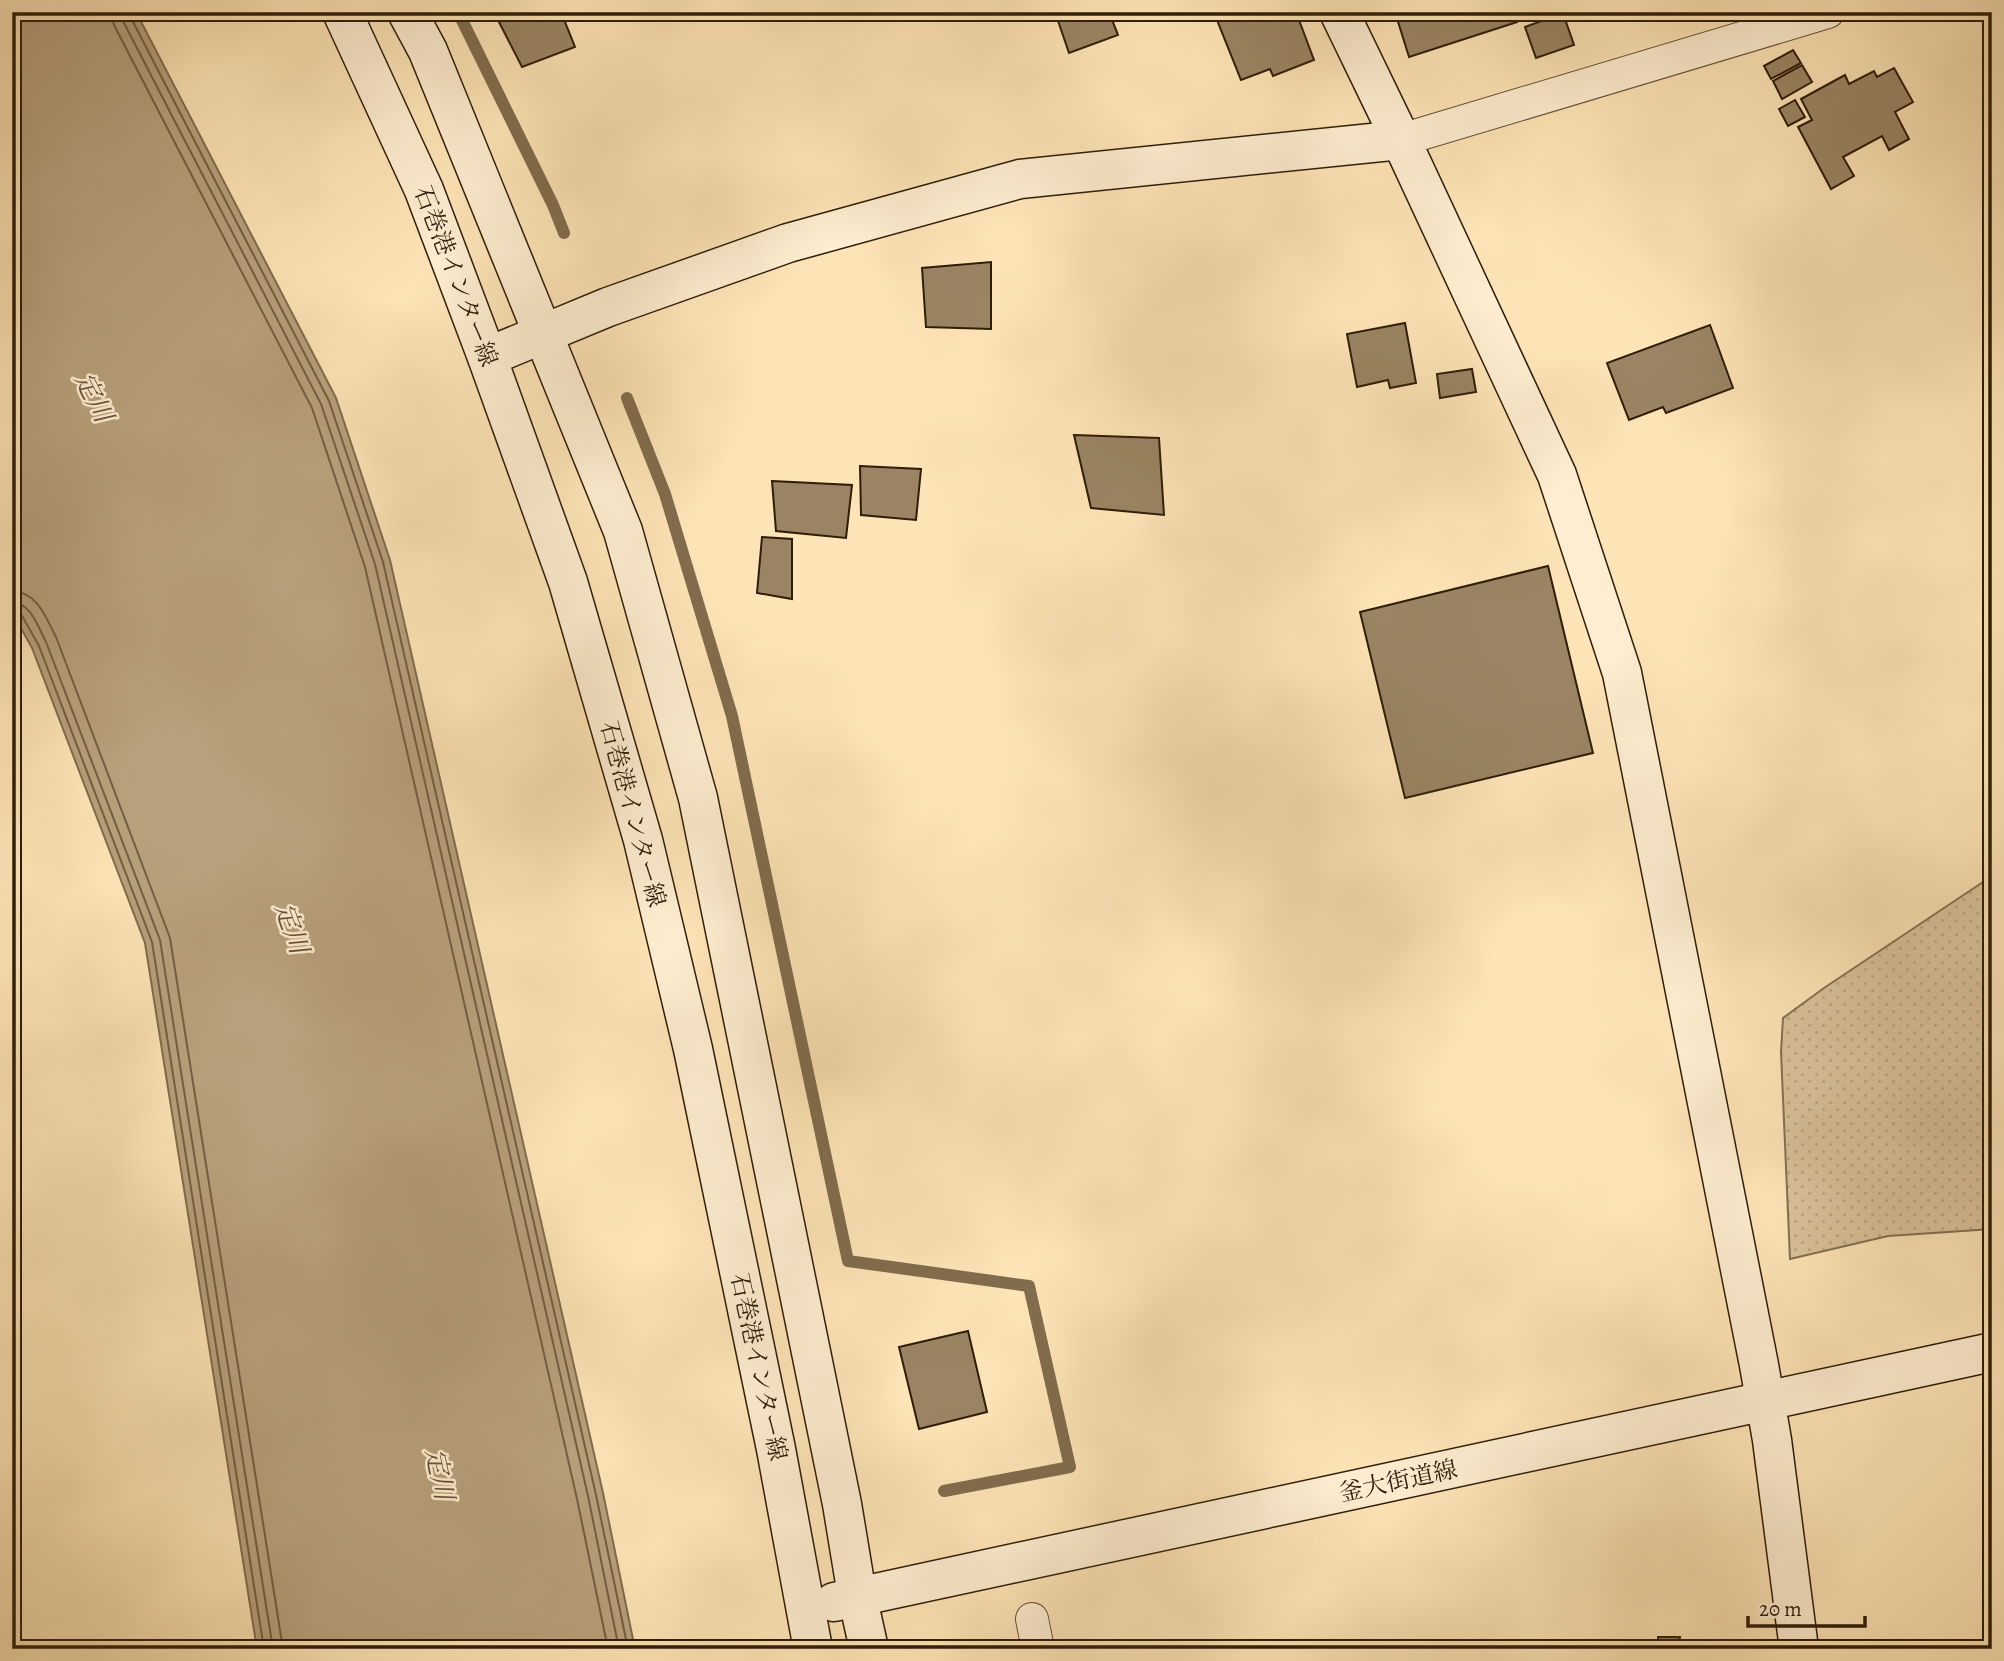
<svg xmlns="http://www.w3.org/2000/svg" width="2004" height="1661" font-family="Alegreya,'Noto Serif JP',serif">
  <defs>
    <pattern id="green-dots" width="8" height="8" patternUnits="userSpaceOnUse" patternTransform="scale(1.75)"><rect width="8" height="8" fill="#dac299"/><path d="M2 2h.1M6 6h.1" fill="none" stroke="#bba682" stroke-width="1.8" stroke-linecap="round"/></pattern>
  </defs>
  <rect width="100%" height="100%" fill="#fde4b6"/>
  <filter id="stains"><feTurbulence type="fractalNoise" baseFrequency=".00286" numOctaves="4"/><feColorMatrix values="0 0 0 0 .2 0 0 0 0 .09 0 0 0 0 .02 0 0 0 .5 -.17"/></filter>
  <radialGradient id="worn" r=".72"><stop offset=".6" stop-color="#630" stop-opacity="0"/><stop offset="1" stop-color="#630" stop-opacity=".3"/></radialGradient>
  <path fill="url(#green-dots)" stroke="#847051" stroke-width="2" d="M 1992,876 L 1992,1229 L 1888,1236 L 1790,1259 L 1781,1052 L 1783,1018 L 1824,988 Z"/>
  <path fill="#b7a07b" stroke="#816c4d" stroke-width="2" d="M 12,12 L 136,12 L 336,398 L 390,560 L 603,1493 L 635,1649 L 257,1649 L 145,943 L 32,648 L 12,612 Z"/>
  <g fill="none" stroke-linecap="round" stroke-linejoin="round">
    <g stroke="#735e42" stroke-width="2">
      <path d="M 111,12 L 114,25 L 312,408 L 365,567 L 577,1499 L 608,1649"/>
      <path d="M 122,12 L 123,21 L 321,404 L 375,564 L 588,1496 L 619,1649"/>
      <path d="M 131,12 L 131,18 L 329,401 L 383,562 L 596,1495 L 628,1649"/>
      <path d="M 12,591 C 38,592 46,618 56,637 L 170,938 L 283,1649"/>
      <path d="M 12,602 C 31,603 38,627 46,642 L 160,940 L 273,1649"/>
      <path d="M 12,611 L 21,614 L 39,646 L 152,942 L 264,1649"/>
    </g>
    <g stroke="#816c4d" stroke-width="12">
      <path d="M 458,12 L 553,205 L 564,233"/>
      <path d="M 627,398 L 665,494 L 732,716 L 848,1261 L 1029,1286 L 1070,1467 L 944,1491"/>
    </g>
  </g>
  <g fill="#9a8463" stroke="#2f1d09" stroke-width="2">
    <path d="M 526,12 L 561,12 L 575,47 L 522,67 L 499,22 Z"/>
    <path d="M 1055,12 L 1109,12 L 1118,35 L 1069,53 Z"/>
    <path d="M 1236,12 L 1296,12 L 1314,60 L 1273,76 L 1270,69 L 1241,80 L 1217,20 Z"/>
    <path d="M 1395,12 L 1514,12 L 1517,22 L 1409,57 Z"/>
    <path d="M 1563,13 L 1574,45 L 1536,58 L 1525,27 Z"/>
    <path d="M 1793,50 L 1801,63 L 1771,79 L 1764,66 Z"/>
    <path d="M 1802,65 L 1812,82 L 1782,99 L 1773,81 Z"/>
    <path d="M 1894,68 L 1913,102 L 1895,112 L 1909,139 L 1889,150 L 1882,136 L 1843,157 L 1854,176 L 1831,189 L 1798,127 L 1812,120 L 1801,99 L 1845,75 L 1849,84 L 1874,71 L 1877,77 Z"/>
    <path d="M 1795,100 L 1805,117 L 1788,126 L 1779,109 Z"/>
    <path d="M 991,262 L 991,329 L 926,327 L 922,268 Z"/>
    <path d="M 1405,323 L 1416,383 L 1390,388 L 1388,380 L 1357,387 L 1347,334 Z"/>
    <path d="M 1710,325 L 1733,388 L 1666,413 L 1663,407 L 1629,420 L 1607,363 Z"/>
    <path d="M 1472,369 L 1476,392 L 1440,398 L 1437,374 Z"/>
    <path d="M 1074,435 L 1159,438 L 1164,515 L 1091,508 Z"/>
    <path d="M 860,466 L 921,469 L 916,520 L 861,515 Z"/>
    <path d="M 772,481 L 852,485 L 846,538 L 776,531 Z"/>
    <path d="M 762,537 L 792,539 L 792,599 L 757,593 Z"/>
    <path d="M 1548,566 L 1593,753 L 1405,798 L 1360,612 Z"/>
    <path d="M 968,1331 L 987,1412 L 919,1429 L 899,1347 Z"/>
    <path d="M 1658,1637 L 1680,1637 L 1679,1642 L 1710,1643 L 1710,1649 L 1658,1649 Z"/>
  </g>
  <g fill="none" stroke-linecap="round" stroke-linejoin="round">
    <g stroke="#624f34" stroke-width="34">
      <g id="street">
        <path d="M 1401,140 L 1828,12"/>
        <path d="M 1032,1619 L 1038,1649"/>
      </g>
    </g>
    <g stroke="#2f1d09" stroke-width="41">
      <g id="secondary">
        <path d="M 342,12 L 424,190 L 487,357 L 568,582 L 643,840 L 693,1049 L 776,1449 L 813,1649"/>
        <path d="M 407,12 L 428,51 L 623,531 L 698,798 L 842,1504 L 857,1595 L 869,1649"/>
        <path d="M 1339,12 L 1401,140 L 1557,475 L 1622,673 L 1759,1365 L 1772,1440 L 1799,1649"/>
        <path d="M 487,357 L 608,307 L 788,243 L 1020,179 L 1401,140"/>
        <path d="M 834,1602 L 1992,1352"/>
      </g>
    </g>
    <use href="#street" stroke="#feedd0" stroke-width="32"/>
    <use href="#secondary" stroke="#feedd0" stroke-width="38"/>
  </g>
  <g text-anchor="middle" stroke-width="5" stroke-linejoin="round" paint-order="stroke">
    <g font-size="24" fill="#2f1d09" stroke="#feedd0">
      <text transform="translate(456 276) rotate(69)" y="8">石巻港インター線</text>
      <text transform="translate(633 814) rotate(75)" y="8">石巻港インター線</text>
      <text transform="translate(759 1367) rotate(78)" y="8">石巻港インター線</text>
      <text transform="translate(1398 1481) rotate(-12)" y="8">釜大街道線</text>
    </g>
    <g font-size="26" font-style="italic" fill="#655137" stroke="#feedd0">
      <text transform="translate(94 397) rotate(63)" y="9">定川</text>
      <text transform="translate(292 928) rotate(70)" y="9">定川</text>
      <text transform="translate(440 1474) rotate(78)" y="9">定川</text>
    </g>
  </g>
  <rect width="2004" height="1661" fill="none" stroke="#fde4b6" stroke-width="42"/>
  <rect x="14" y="14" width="1976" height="1633" fill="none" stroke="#2f1d09" stroke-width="3.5"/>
  <rect x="21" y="21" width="1962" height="1619" fill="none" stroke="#2f1d09" stroke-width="2"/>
  <path d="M1748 1616v10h117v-10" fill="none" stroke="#2f1d09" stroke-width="3.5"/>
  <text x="1759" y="1616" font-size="21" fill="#2f1d09" stroke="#feedd0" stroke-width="5" paint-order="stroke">20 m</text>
  <rect width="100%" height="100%" filter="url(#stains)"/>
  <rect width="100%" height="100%" fill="url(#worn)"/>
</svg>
